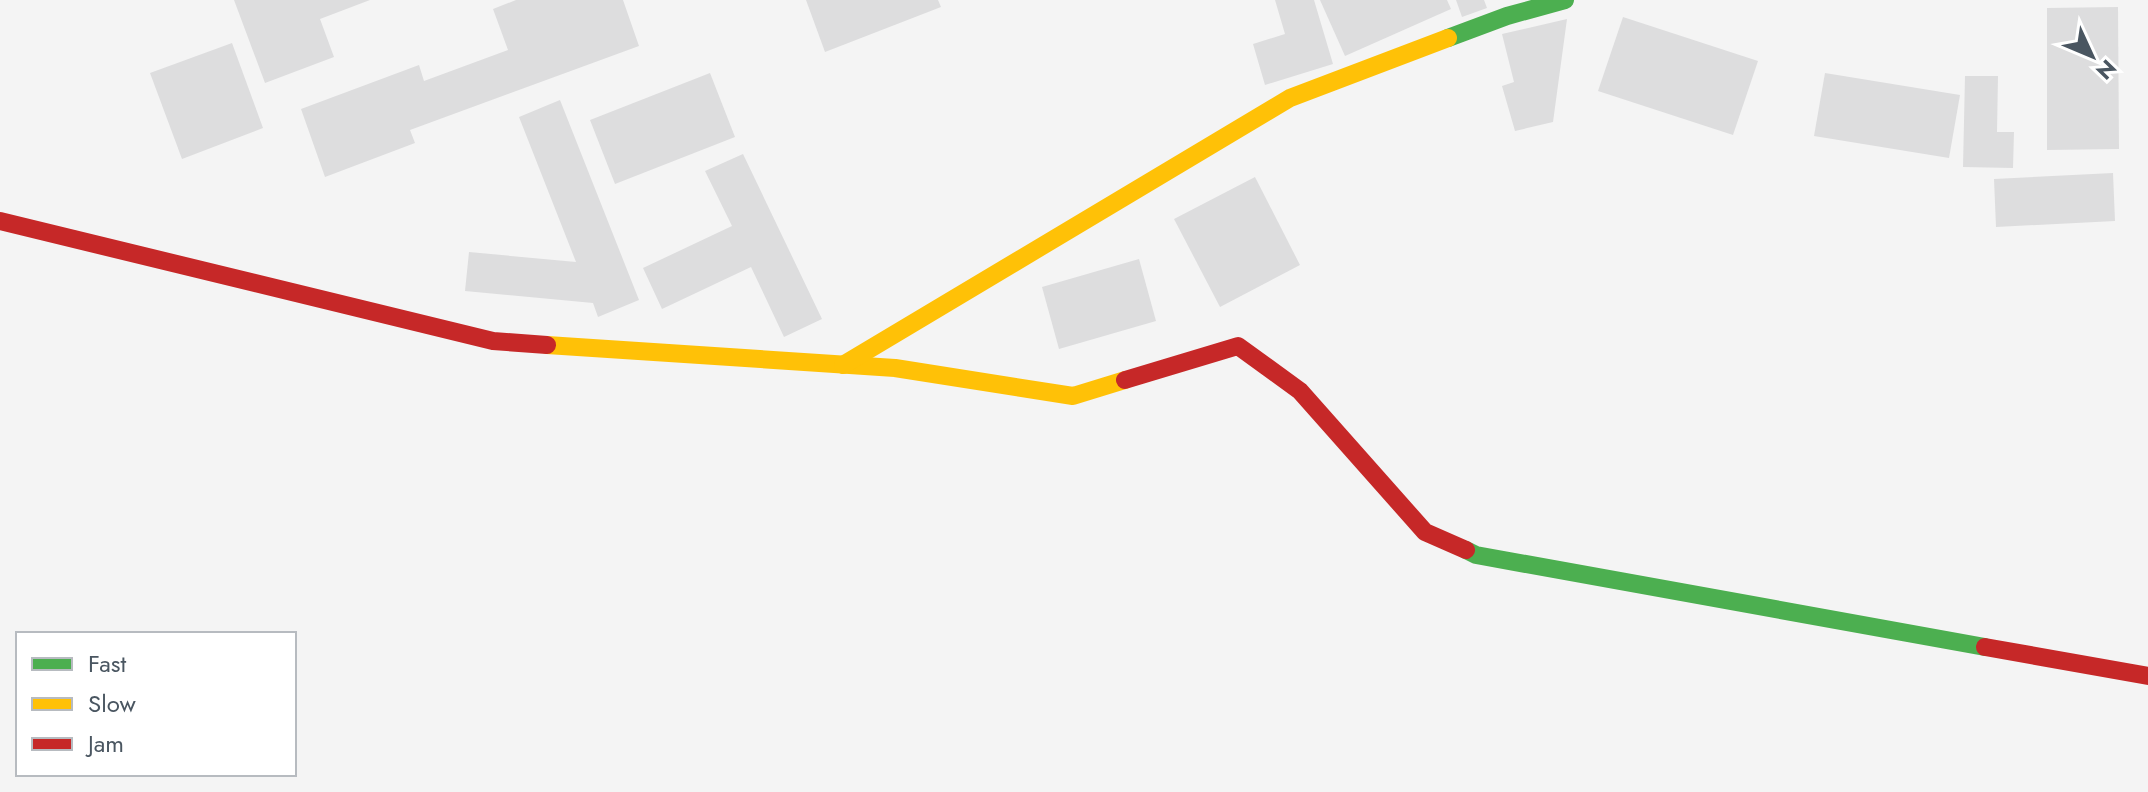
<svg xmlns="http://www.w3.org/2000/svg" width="2148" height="792" font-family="Jost,sans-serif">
  <rect width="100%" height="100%" fill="#f4f4f4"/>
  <g fill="#ddddde">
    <path d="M 234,0 L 370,0 L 320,19 L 334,57 L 265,83 Z"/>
    <path d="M 516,0 L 623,0 L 639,46 L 410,130 L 415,143 L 325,177 L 301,109 L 419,65 L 424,81 L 508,50 L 493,9 Z"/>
    <path d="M 806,0 L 938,0 L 941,7 L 825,52 Z"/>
    <path d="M 1275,0 L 1314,0 L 1333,64 L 1265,85 L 1253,44 L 1285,34 Z"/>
    <path d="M 1320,0 L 1447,0 L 1451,9 L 1345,56 Z"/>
    <path d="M 1456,0 L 1484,0 L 1487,8 L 1462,17 Z"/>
    <path d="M 2118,7 L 2119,149 L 2047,150 L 2047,8 Z"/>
    <path d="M 1623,17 L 1758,61 L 1733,135 L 1598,91 Z"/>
    <path d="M 1567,19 L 1553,122 L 1515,131 L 1502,86 L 1514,82 L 1502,34 Z"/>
    <path d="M 232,43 L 263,128 L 182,159 L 150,73 Z"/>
    <path d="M 710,73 L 735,137 L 615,184 L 590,120 Z"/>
    <path d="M 1825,73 L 1960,95 L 1949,158 L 1814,136 Z"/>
    <path d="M 1965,76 L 1998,76 L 1997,132 L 2014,132 L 2013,168 L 1963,167 Z"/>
    <path d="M 560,100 L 639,300 L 598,317 L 593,303 L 465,291 L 469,252 L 576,262 L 519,117 Z"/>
    <path d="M 743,154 L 822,319 L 784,337 L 751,267 L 662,309 L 643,268 L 732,226 L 705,171 Z"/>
    <path d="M 2113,173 L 2115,221 L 1996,227 L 1994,179 Z"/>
    <path d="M 1255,177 L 1300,265 L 1220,307 L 1174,219 Z"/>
    <path d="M 1139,259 L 1156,321 L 1059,349 L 1042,287 Z"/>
  </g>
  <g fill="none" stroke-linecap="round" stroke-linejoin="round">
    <g stroke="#4caf50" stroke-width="18">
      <path d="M 1448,38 L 1507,16 L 1565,0"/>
      <path d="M 1466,550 L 1476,555 L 1985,647"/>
    </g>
    <g stroke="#ffc107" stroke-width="18">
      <path d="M 547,345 L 895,368 L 1073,396 L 1125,380"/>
      <path d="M 843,365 L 1290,98 L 1448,38"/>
    </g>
    <g stroke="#c62828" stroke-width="18">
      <path d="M 0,221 L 493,341 L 547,345"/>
      <path d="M 1125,380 L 1238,346 L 1300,391 L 1425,532 L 1466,550"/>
      <path d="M 1985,647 L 2148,676"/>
    </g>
  </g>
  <rect x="16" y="632" width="280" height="144" fill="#ffffff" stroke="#b7bbc0" stroke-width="2"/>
  <rect x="32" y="658" width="40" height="12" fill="#4caf50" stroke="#b7bbc0" stroke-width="2"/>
  <text x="88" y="672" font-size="24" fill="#4a5661">Fast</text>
  <rect x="32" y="698" width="40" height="12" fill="#ffc107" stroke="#b7bbc0" stroke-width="2"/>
  <text x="88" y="712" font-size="24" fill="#4a5661">Slow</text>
  <rect x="32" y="738" width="40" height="12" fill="#c62828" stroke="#b7bbc0" stroke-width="2"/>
  <text x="88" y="752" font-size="24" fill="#4a5661">Jam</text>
  <g transform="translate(2092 56) rotate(134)" stroke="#ffffff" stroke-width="6" paint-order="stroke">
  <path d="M0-6L14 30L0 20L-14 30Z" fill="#4a5661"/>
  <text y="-12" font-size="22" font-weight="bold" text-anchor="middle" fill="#4a5661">N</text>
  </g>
</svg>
